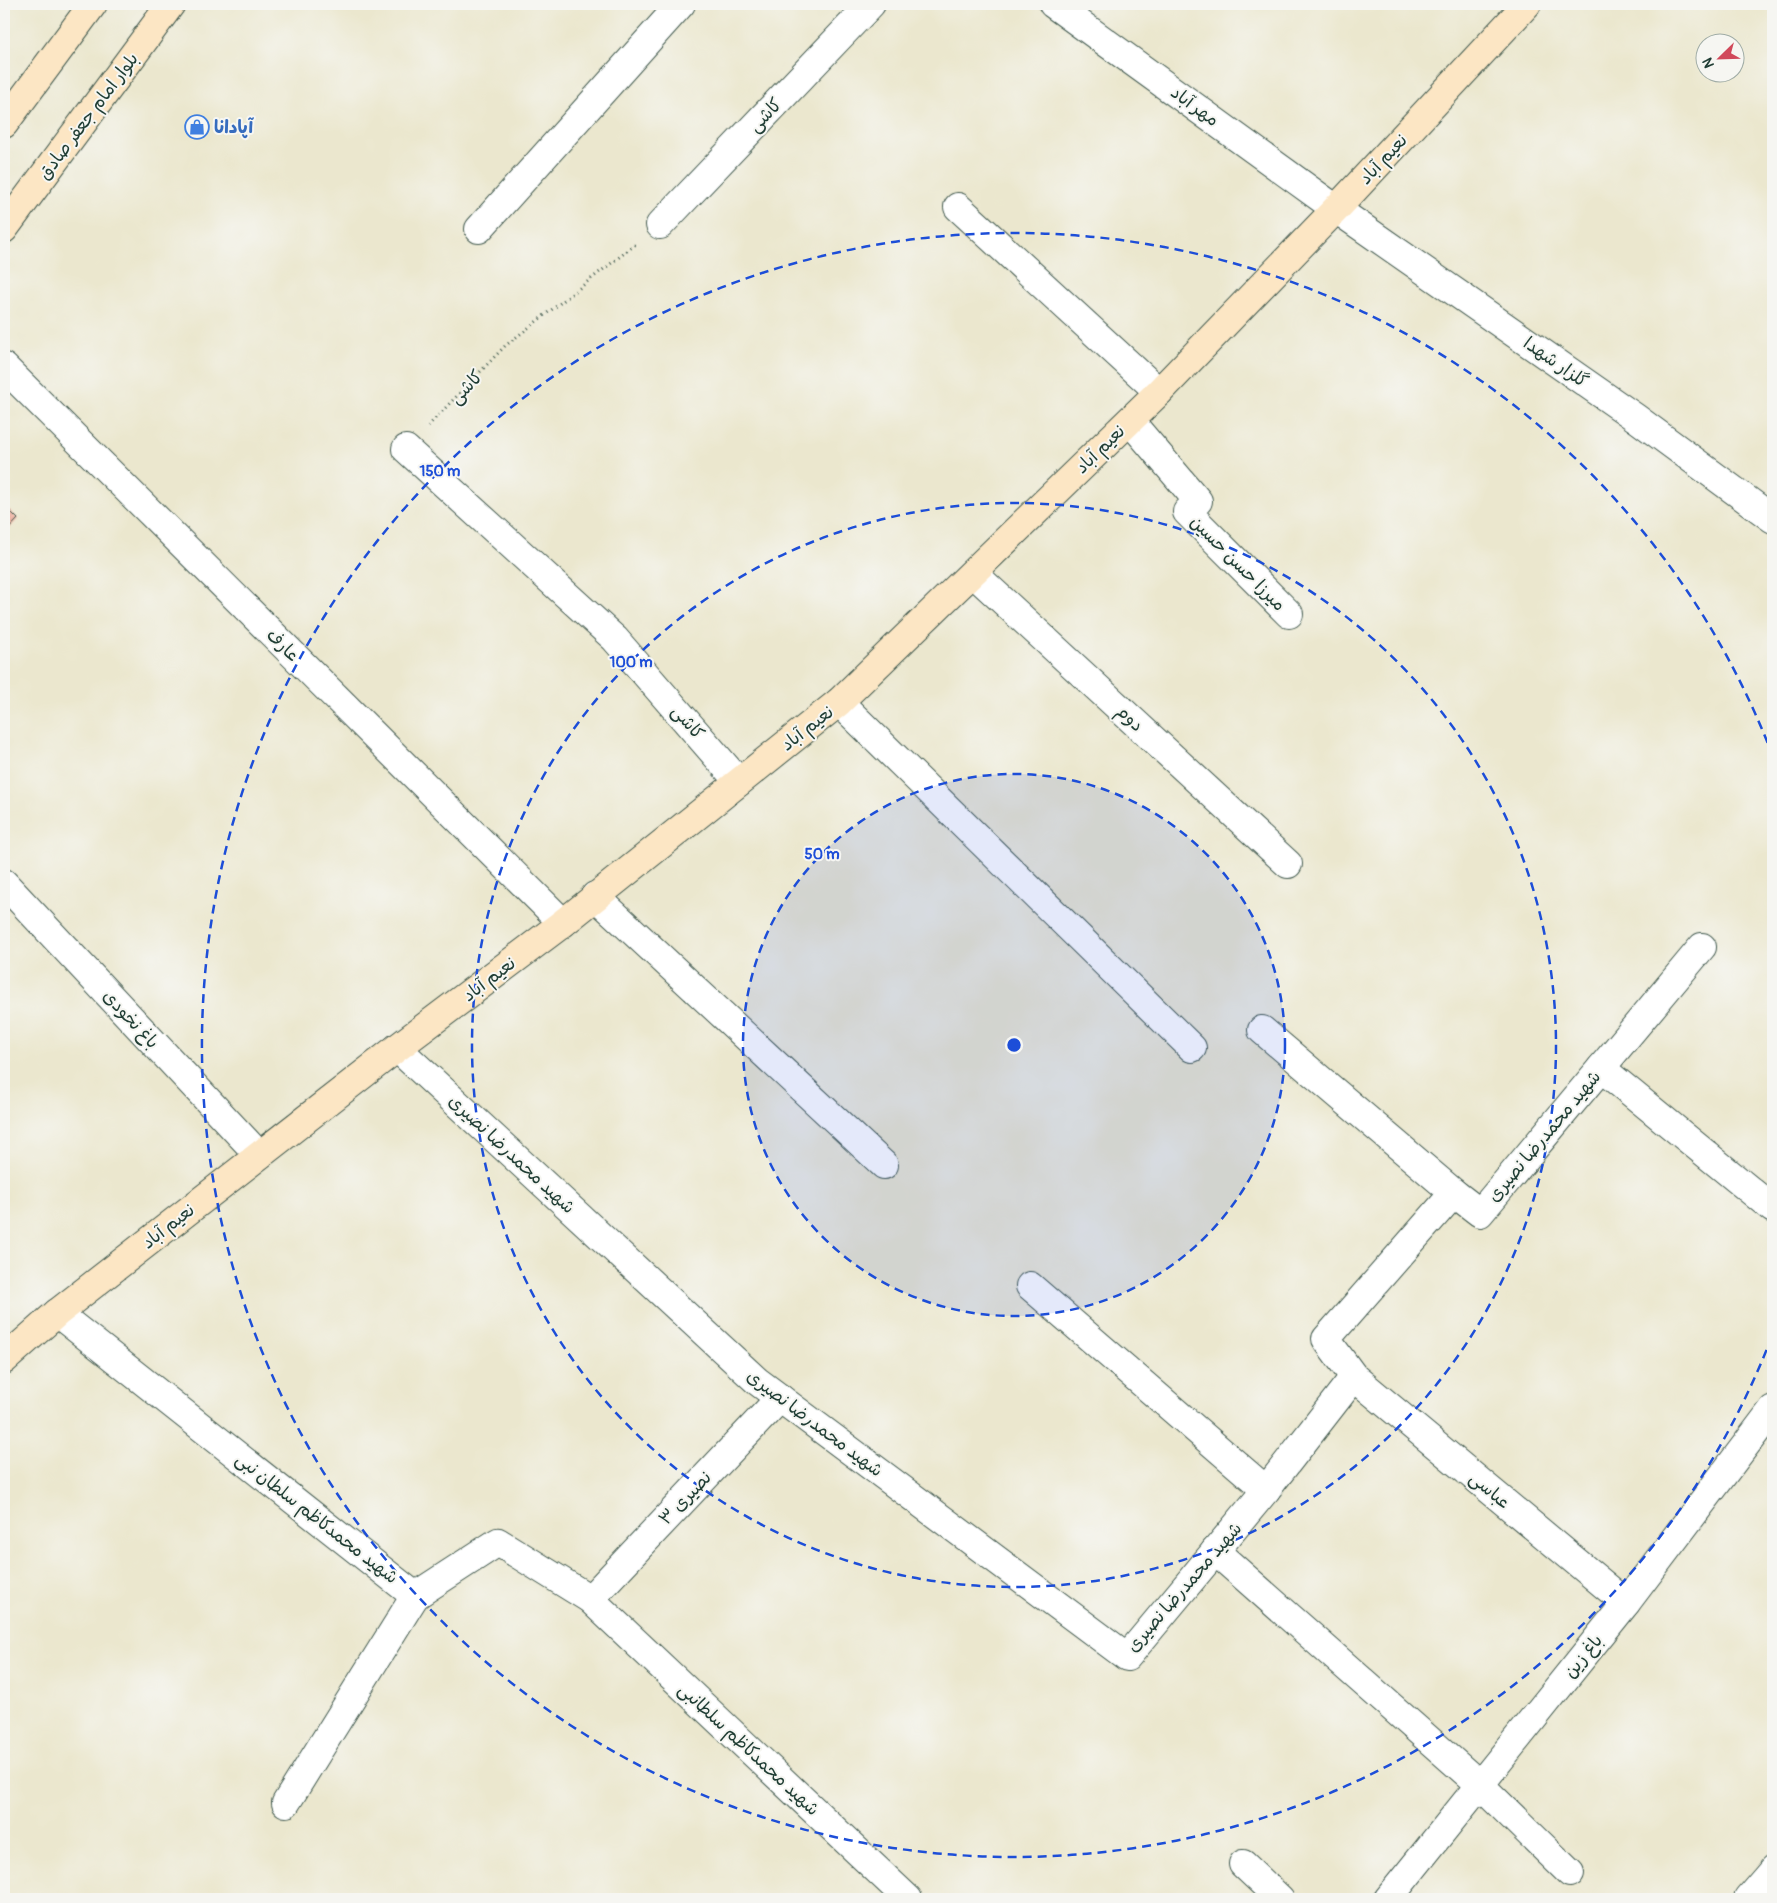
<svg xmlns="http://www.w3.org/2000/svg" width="1777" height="1903" font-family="Pangolin,'Playpen Sans Arabic',sans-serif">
  <rect width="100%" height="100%" fill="#f6f6f2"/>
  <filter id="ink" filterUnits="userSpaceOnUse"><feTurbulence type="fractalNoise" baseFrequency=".02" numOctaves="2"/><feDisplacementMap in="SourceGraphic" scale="10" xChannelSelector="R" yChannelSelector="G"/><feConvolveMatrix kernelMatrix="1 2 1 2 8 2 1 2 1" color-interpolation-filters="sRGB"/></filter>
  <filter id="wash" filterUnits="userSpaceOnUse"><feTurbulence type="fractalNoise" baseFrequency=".0096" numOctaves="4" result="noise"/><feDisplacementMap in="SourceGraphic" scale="20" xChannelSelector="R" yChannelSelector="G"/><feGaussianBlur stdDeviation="1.12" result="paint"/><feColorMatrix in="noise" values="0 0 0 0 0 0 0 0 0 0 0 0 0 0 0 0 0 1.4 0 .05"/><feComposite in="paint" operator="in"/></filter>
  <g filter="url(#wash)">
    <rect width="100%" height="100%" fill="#ebe7ce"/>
    <g id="blocks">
      <path fill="#eda796" d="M 4,505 L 18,519 L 4,534 Z"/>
    </g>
  </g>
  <g filter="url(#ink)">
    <use href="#blocks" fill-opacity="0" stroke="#3e564b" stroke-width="1"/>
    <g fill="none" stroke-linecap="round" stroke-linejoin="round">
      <g stroke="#3e564b" stroke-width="30">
        <g id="street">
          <path d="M 1053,4 L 1336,209 L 1636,418 L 1773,519"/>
          <path d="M 958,207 L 1159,392"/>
          <path d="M 660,225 L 871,4"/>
          <path d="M 479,229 L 681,4"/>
          <path d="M 4,367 L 563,923"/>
          <path d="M 1130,421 L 1198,501 L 1187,512 L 1289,614"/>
          <path d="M 406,449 L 615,639 L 739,782"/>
          <path d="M 973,573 L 1288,864"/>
          <path d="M 839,702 L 1192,1048"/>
          <path d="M 4,883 L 259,1155"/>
          <path d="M 595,896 L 884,1165"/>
          <path d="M 1262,1030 L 1454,1193"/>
          <path d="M 397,1048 L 757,1381 L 1127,1657 L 1266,1490 L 1354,1377"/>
          <path d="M 1601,1068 L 1773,1209"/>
          <path d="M 1030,1286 L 1266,1490"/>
          <path d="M 57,1313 L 415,1596 L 498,1542 L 590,1599 L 908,1899"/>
          <path d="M 1215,1551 L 1480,1785 L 1570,1873"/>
          <path d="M 590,1599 L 780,1398"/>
          <path d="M 1626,1603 L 1354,1377 L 1326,1339 L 1454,1193 L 1480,1213 L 1702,947"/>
          <path d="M 286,1803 L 415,1596"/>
          <path d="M 1243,1864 L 1280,1899"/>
          <path d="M 1388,1899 L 1626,1603 L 1773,1409"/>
          <path d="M 1748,1899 L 1773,1870"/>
        </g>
      </g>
      <g stroke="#3e564b" stroke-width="30">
        <g id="secondary">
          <path d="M 4,124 L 93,4"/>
          <path d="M 4,229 L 171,4"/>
          <path d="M 4,1360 L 57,1313 L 397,1048 L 563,923 L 839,702 L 1159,392 L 1336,209 L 1527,4"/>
        </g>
      </g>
      <path stroke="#3e564b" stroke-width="3" stroke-dasharray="1 4" stroke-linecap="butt" d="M 428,426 L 505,346 L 636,244"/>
      <use href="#street" stroke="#fff" stroke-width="28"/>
      <use href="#secondary" stroke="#fce6c4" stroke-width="28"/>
    </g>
  </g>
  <circle cx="1014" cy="1045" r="271" fill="#1d4ed8" fill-opacity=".12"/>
  <g fill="none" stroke="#1d4ed8" stroke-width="2.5" stroke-dasharray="9 6">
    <circle cx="1014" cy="1045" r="271"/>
    <circle cx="1014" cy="1045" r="542"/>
    <path d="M1772 1336A812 812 0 1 1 1772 754"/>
  </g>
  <defs>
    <g id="shop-ring" transform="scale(1.25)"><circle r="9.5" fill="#f6f6f2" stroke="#3f7fe0" stroke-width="1.5"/><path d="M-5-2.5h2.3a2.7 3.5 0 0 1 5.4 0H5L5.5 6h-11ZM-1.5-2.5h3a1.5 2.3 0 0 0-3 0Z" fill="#3f7fe0"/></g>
  </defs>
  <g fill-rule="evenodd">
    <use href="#shop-ring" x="197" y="127"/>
  </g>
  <g text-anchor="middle" stroke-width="4" stroke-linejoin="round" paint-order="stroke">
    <g font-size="18" fill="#1f3d34" stroke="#f6f6f2">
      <text transform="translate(1195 106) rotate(36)" y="6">مهر آباد</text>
      <text transform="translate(765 115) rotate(-46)" y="6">کاشی</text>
      <text transform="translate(88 116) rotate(-53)" y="6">بلوار امام جعفر صادق</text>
      <text transform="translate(1383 159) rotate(-47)" y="6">نعیم آباد</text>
      <text transform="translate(1556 362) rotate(35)" y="6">گلزار شهدا</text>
      <text transform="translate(466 387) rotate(-46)" y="6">کاشی</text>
      <text transform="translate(1100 449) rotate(-44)" y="6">نعیم آباد</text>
      <text transform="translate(1238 563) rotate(45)" y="6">میرزا حسن حسین</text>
      <text transform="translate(283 645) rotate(45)" y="6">عارف</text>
      <text transform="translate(1130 718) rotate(43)" y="6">دوم</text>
      <text transform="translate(688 722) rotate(49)" y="6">کاشی</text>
      <text transform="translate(807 728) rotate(-38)" y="6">نعیم آباد</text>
      <text transform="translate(489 979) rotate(-37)" y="6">نعیم آباد</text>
      <text transform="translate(131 1019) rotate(47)" y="6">باغ نخودی</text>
      <text transform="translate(1544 1136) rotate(-50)" y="6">شهید محمدرضا نصیری</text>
      <text transform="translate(512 1154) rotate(43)" y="6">شهید محمدرضا نصیری</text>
      <text transform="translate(168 1226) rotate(-38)" y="6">نعیم آباد</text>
      <text transform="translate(815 1423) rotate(37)" y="6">شهید محمدرضا نصیری</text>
      <text transform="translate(1490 1490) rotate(40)" y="6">عباسی</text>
      <text transform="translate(685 1498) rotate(-46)" y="6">نصیری ۳</text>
      <text transform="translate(317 1518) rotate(38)" y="6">شهید محمدکاظم سلطان نبی</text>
      <text transform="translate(1184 1587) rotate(-49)" y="6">شهید محمدرضا نصیری</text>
      <text transform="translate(1583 1656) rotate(-51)" y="6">باغ زین</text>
      <text transform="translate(749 1749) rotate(43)" y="6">شهید محمدکاظم سلطانبی</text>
    </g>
    <g font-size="18" font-weight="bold" fill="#366cbe" stroke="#f6f6f2" text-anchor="start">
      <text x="214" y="133">آپادانا</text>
    </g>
  </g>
  <circle cx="1014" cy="1045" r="8" fill="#1d4ed8" stroke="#f6f6f2" stroke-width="2.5"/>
  <g font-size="15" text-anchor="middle" font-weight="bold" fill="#1d4ed8" stroke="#f6f6f2" stroke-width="4" stroke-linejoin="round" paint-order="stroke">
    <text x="440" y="476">150 m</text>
    <text x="631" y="667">100 m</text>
    <text x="822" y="859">50 m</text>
  </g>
  <rect width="1777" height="1903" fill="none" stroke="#f6f6f2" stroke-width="20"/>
  <g transform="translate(1720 58) rotate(247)"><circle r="24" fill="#f6f6f2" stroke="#a0aca6"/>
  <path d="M0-4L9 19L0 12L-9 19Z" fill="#d1495b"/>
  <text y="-8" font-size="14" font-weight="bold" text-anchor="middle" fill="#1f3d34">N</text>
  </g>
</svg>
